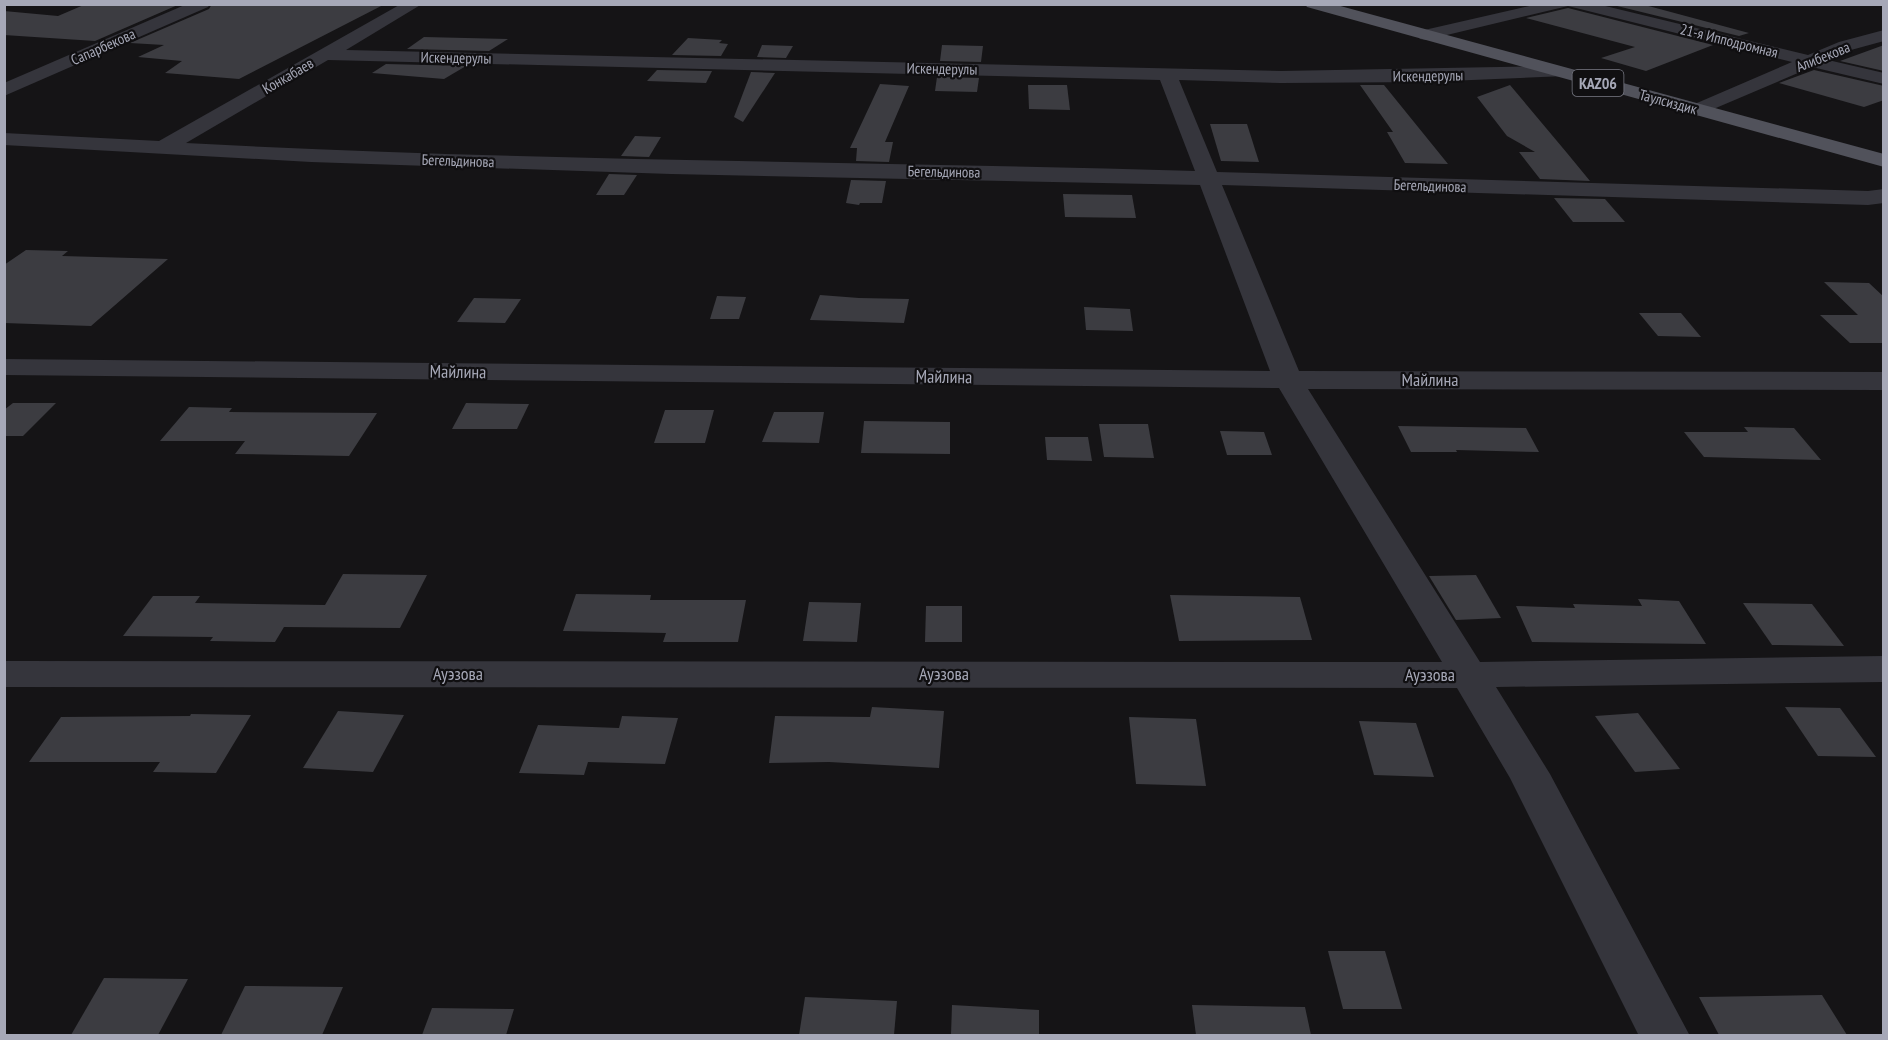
<svg xmlns="http://www.w3.org/2000/svg" width="1888" height="1040" font-family="'PT Sans Narrow',sans-serif">
  <rect width="100%" height="100%" fill="#151416"/>
  <g fill="#3c3c41">
    <path d="M 86,4 L 180,4 L 95,41 L 4,35 L 4,11 L 58,16 Z"/>
    <path d="M 212,4 L 385,4 L 239,79 L 165,73 L 182,61 L 138,57 L 164,45 L 130,43 L 209,9 Z"/>
    <path d="M 1609,4 L 1641,4 L 1749,33 L 1739,36 Z"/>
    <path d="M 1568,8 L 1713,45 L 1646,71 L 1601,58 L 1635,47 L 1526,18 Z"/>
    <path d="M 424,37 L 508,39 L 489,51 L 407,49 Z"/>
    <path d="M 688,38 L 722,40 L 719,43 L 728,44 L 721,56 L 672,55 Z"/>
    <path d="M 762,45 L 793,46 L 786,58 L 757,57 Z"/>
    <path d="M 942,45 L 983,46 L 981,62 L 940,61 Z"/>
    <path d="M 1884,45 L 1884,71 L 1840,61 Z"/>
    <path d="M 386,64 L 466,66 L 444,79 L 372,73 Z"/>
    <path d="M 657,70 L 712,71 L 706,83 L 647,81 Z"/>
    <path d="M 1814,70 L 1884,86 L 1884,100 L 1864,107 L 1779,83 Z"/>
    <path d="M 751,72 L 775,73 L 743,122 L 734,117 Z"/>
    <path d="M 937,77 L 979,78 L 977,92 L 935,91 Z"/>
    <path d="M 880,84 L 909,86 L 885,142 L 893,142 L 889,162 L 856,161 L 857,148 L 850,148 Z"/>
    <path d="M 1028,85 L 1067,85 L 1070,110 L 1029,109 Z"/>
    <path d="M 1360,85 L 1384,85 L 1448,164 L 1405,163 L 1387,132 L 1393,132 Z"/>
    <path d="M 1510,85 L 1567,153 L 1590,181 L 1540,179 L 1519,152 L 1535,152 L 1507,136 L 1477,97 Z"/>
    <path d="M 1210,124 L 1247,124 L 1259,162 L 1221,161 Z"/>
    <path d="M 635,136 L 661,137 L 649,157 L 621,156 Z"/>
    <path d="M 609,174 L 637,175 L 624,195 L 596,195 Z"/>
    <path d="M 851,180 L 886,181 L 882,203 L 860,203 L 859,205 L 846,203 Z"/>
    <path d="M 1063,194 L 1132,195 L 1136,218 L 1065,217 Z"/>
    <path d="M 1554,198 L 1605,199 L 1625,222 L 1573,222 Z"/>
    <path d="M 26,250 L 68,251 L 62,256 L 168,259 L 91,326 L 4,323 L 4,265 Z"/>
    <path d="M 1824,282 L 1869,283 L 1884,297 L 1884,343 L 1850,343 L 1820,315 L 1858,315 Z"/>
    <path d="M 820,295 L 859,298 L 909,299 L 904,323 L 810,320 Z"/>
    <path d="M 717,296 L 746,297 L 739,319 L 710,319 Z"/>
    <path d="M 474,298 L 521,299 L 505,323 L 457,322 Z"/>
    <path d="M 1084,307 L 1130,309 L 1133,331 L 1086,330 Z"/>
    <path d="M 1639,313 L 1681,313 L 1701,337 L 1658,336 Z"/>
    <path d="M 13,403 L 56,403 L 23,436 L 4,436 L 4,410 Z"/>
    <path d="M 466,403 L 529,404 L 517,429 L 452,429 Z"/>
    <path d="M 189,407 L 232,408 L 229,412 L 377,413 L 349,456 L 235,454 L 245,441 L 160,441 Z"/>
    <path d="M 665,410 L 714,410 L 705,443 L 654,443 Z"/>
    <path d="M 774,412 L 824,412 L 819,443 L 762,442 Z"/>
    <path d="M 864,421 L 950,422 L 950,454 L 861,453 Z"/>
    <path d="M 1099,424 L 1148,424 L 1154,458 L 1104,457 Z"/>
    <path d="M 1398,426 L 1526,428 L 1539,452 L 1456,450 L 1457,452 L 1411,452 Z"/>
    <path d="M 1744,427 L 1794,428 L 1821,460 L 1704,457 L 1684,432 L 1748,432 Z"/>
    <path d="M 1220,431 L 1264,432 L 1272,455 L 1227,455 Z"/>
    <path d="M 1045,437 L 1088,437 L 1092,461 L 1047,460 Z"/>
    <path d="M 343,574 L 427,575 L 400,628 L 284,627 L 275,642 L 210,641 L 213,637 L 123,636 L 153,596 L 200,596 L 195,603 L 325,605 Z"/>
    <path d="M 1476,575 L 1501,618 L 1456,620 L 1429,576 Z"/>
    <path d="M 576,594 L 651,595 L 650,600 L 746,600 L 738,642 L 663,642 L 666,633 L 563,631 Z"/>
    <path d="M 1170,595 L 1300,597 L 1312,640 L 1179,641 Z"/>
    <path d="M 1638,599 L 1679,601 L 1706,644 L 1532,642 L 1516,606 L 1575,608 L 1573,604 L 1642,606 Z"/>
    <path d="M 809,602 L 861,603 L 857,642 L 803,641 Z"/>
    <path d="M 1743,603 L 1812,604 L 1844,646 L 1772,645 Z"/>
    <path d="M 926,606 L 962,606 L 962,642 L 925,642 Z"/>
    <path d="M 872,707 L 944,711 L 939,768 L 829,762 L 769,763 L 775,716 L 870,717 Z"/>
    <path d="M 1785,707 L 1840,708 L 1876,757 L 1818,756 Z"/>
    <path d="M 338,711 L 404,715 L 373,772 L 303,768 Z"/>
    <path d="M 1638,713 L 1680,769 L 1635,772 L 1595,716 Z"/>
    <path d="M 191,714 L 251,715 L 216,773 L 153,772 L 160,762 L 29,762 L 61,717 L 190,716 Z"/>
    <path d="M 622,716 L 678,718 L 665,764 L 588,762 L 584,775 L 519,773 L 538,725 L 619,728 Z"/>
    <path d="M 1129,717 L 1196,719 L 1206,786 L 1136,784 Z"/>
    <path d="M 1359,721 L 1416,723 L 1434,777 L 1374,775 Z"/>
    <path d="M 1328,951 L 1385,951 L 1402,1009 L 1343,1009 Z"/>
    <path d="M 104,978 L 188,979 L 158,1035 L 71,1035 Z"/>
    <path d="M 245,986 L 343,987 L 322,1035 L 221,1035 Z"/>
    <path d="M 1822,995 L 1847,1035 L 1719,1035 L 1699,997 Z"/>
    <path d="M 805,997 L 897,1001 L 894,1035 L 799,1035 Z"/>
    <path d="M 952,1005 L 1039,1010 L 1039,1035 L 951,1035 Z"/>
    <path d="M 1192,1005 L 1305,1007 L 1311,1035 L 1196,1035 Z"/>
    <path d="M 432,1008 L 514,1009 L 506,1035 L 422,1035 Z"/>
  </g>
  <g fill="none" stroke-linecap="round" stroke-linejoin="round">
    <g fill="#35353c" fill-rule="evenodd">
      <path d="M 187,4 L 210,4 L 208,7 L 4,96 L 4,83 Z"/>
      <path d="M 401,4 L 422,4 L 346,50 L 1281,71 L 1558,66 L 1565,68 L 1567,72 L 1565,76 L 1424,82 L 1281,83 L 1179,80 L 1217,172 L 1868,191 L 1884,189 L 1884,203 L 1868,205 L 1222,185 L 1299,371 L 1884,372 L 1884,390 L 1308,389 L 1480,662 L 1884,656 L 1884,682 L 1496,687 L 1550,774 L 1690,1036 L 1639,1036 L 1510,778 L 1457,688 L 4,687 L 4,661 L 1442,662 L 1279,388 L 4,375 L 4,359 L 1270,371 L 1200,185 L 671,174 L 311,162 L 4,145 L 4,133 L 159,141 ZM 328,60 L 1160,80 L 1195,171 C 858,161 522,161 186,143 Z"/>
      <path d="M 1538,4 L 1597,4 L 1808,55 L 1839,42 L 1884,30 L 1884,41 L 1851,50 L 1828,60 L 1884,73 L 1884,84 L 1812,67 L 1697,116 L 1690,114 L 1687,110 L 1690,106 L 1792,62 L 1568,6 L 1426,40 L 1420,39 L 1417,35 L 1420,31 Z"/>
    </g>
    <path fill="#51525b" fill-rule="evenodd" d="M 1305,4 L 1333,4 L 1884,154 L 1884,167 L 1307,7 Z"/>
  </g>
  <g text-anchor="middle" stroke-width="4.5" stroke-linejoin="round" paint-order="stroke">
    <g font-size="15" fill="#a6a8b7" stroke="#100f11">
      <text transform="translate(1729 41) rotate(14)" y="5">21-я Ипподромная</text>
      <text transform="translate(103 47) rotate(-24)" y="5">Сапарбекова</text>
      <text transform="translate(1823 57) rotate(-22)" y="5">Алибекова</text>
      <text transform="translate(456 58) rotate(1)" y="5">Искендерулы</text>
      <text transform="translate(942 69) rotate(1)" y="5">Искендерулы</text>
      <text transform="translate(288 76) rotate(-30)" y="5">Конкабаев</text>
      <text transform="translate(1428 76) rotate(-1)" y="5">Искендерулы</text>
      <text transform="translate(1668 102) rotate(15)" y="5">Таулсиздик</text>
      <text transform="translate(458 161) rotate(2)" y="5">Бегельдинова</text>
      <text transform="translate(944 172) rotate(1)" y="5">Бегельдинова</text>
      <text transform="translate(1430 186) rotate(2)" y="5">Бегельдинова</text>
    </g>
    <rect fill="#100f11" stroke="#797a85" stroke-width="1.5" x="1572.5" y="70" width="51" height="26" rx="4.5"/>
    <g font-size="16" font-weight="bold" fill="#a6a8b7">
      <text x="1598" y="89">KAZ06</text>
    </g>
    <g font-size="18" fill="#a6a8b7" stroke="#100f11">
      <text transform="translate(458 372) rotate(1)" y="6">Майлина</text>
      <text transform="translate(944 377) rotate(1)" y="6">Майлина</text>
      <text x="1430" y="386">Майлина</text>
      <text x="458" y="680">Ауэзова</text>
      <text x="944" y="680">Ауэзова</text>
      <text x="1430" y="681">Ауэзова</text>
    </g>
  </g>
  <rect width="1888" height="1040" fill="none" stroke="#a6a8b7" stroke-width="12"/>
</svg>
